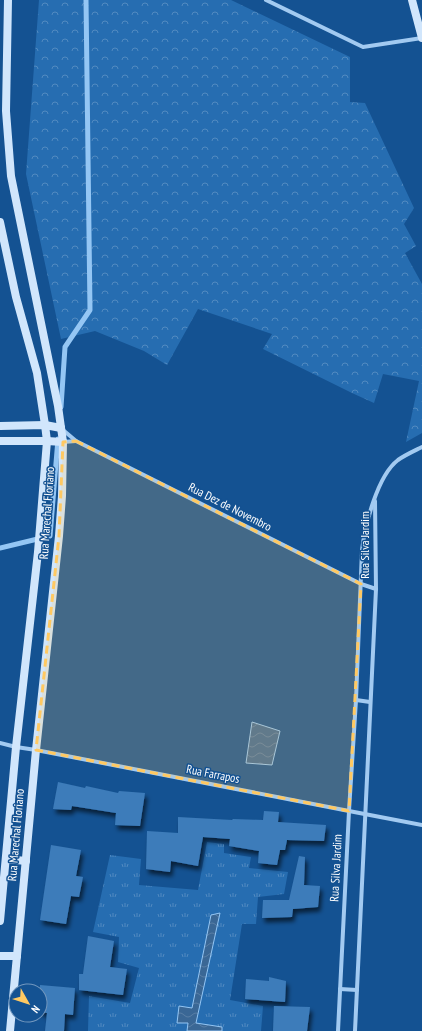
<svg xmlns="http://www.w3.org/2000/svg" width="422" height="1031" font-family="'PT Sans Narrow',sans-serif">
  <defs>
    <pattern id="grass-tufts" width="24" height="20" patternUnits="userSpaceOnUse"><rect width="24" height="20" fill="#266db1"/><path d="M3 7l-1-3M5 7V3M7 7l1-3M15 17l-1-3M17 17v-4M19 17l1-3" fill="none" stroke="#518ac1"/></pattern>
    <pattern id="forest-crowns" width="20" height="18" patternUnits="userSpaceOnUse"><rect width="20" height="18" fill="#266db1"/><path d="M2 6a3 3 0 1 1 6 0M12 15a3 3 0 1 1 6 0" fill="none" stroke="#518ac1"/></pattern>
    <pattern id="water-waves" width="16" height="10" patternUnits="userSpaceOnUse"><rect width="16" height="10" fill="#3a6795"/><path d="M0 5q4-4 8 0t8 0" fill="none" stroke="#587ea5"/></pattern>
    <filter id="shadow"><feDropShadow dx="2.5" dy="4.5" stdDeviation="2" flood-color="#0009"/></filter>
  </defs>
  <rect width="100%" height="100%" fill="#145292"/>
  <path fill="url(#grass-tufts)" d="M 207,842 L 224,844 L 224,853 L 251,857 L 249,868 L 288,872 L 284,894 L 258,897 L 256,924 L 242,924 L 230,1000 L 263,1006 L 261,1031 L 88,1031 L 89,996 L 130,1003 L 139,968 L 118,962 L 119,937 L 93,932 L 110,855 L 141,859 L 139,885 L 198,890 Z"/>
  <path fill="url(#forest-crowns)" d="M 39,0 L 231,0 L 350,57 L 350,102 L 365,103 L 414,208 L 404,224 L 416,246 L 405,253 L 422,284 L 422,433 L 406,442 L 419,381 L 383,374 L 374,403 L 352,393 L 263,349 L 272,334 L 198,309 L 167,365 L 144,351 L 95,331 L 61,339 L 26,174 Z"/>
  <g fill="url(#water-waves)" stroke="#94c6f4">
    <path d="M 252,722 L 280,731 L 272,765 L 246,763 Z"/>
    <path d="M 220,913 L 196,1023 L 222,1027 L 222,1031 L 187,1031 L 188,1023 L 177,1023 L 179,1006 L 192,1008 L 211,915 Z"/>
  </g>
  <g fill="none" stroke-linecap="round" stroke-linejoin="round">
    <g stroke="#94c6f4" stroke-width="5">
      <path d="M 61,407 L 65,347 L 90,310 L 86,0"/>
      <path d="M 0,548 L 50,536 L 58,439"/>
    </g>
  </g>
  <g fill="#3d7cba" filter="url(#shadow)">
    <path d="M 58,782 L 85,788 L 86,786 L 118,793 L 119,791 L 145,793 L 140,826 L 115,825 L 116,813 L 72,806 L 71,810 L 53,809 Z"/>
    <path d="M 264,811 L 279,812 L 278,822 L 326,825 L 324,841 L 287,840 L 285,850 L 280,850 L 277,865 L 258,863 L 259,851 L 229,846 L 230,839 L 203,837 L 198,866 L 171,861 L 170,872 L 146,869 L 147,831 L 178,833 L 178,817 L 232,820 L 233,819 L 263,820 Z"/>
    <path d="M 51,845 L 81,850 L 76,876 L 83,877 L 79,897 L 71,896 L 66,924 L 40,920 Z"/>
    <path d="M 299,856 L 305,857 L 304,885 L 320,886 L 318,907 L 293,909 L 292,917 L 262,918 L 263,900 L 289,900 Z"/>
    <path d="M 88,936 L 114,941 L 110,967 L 127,969 L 123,995 L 79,990 L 79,974 L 83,974 Z"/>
    <path d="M 269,977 L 286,981 L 285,1002 L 245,999 L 246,979 L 269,981 Z"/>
    <path d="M 40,985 L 75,988 L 73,1015 L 65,1014 L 64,1031 L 45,1031 L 47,1013 L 40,1012 Z"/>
    <path d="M 274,1006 L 310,1007 L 307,1031 L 273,1031 Z"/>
  </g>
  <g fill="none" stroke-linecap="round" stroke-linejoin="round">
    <g stroke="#a2caf1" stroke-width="4">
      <path d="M 266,0 L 363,47 L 422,38"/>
      <path d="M 63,430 L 76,441 L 361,584 L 376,589"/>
      <path d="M 63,442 L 76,441"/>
      <path d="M 356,700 L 370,702"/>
      <path d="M 0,743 L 16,747 L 36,750 L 349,811 L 422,825"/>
      <path d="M 340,989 L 357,990"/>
      <path d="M 338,1031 L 349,811 L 356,700 L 362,550 C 365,526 377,476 398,460 C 405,455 414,451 422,447"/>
      <path d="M 355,1031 L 376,589 L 375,501"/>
    </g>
    <g stroke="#d1e6fc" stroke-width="8">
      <path d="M 8,0 L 6,111 L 11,176 L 58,406 L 63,442 L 62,496 L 59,536 L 36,750 L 10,1031"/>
      <path d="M 412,0 L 422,38"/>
      <path d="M 0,222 L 16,297 L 37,373 L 45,425 L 47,441 L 38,552 L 16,747 L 0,921"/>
      <path d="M 0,426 L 45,425 L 61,428"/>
      <path d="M 0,441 L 47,441 L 63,442"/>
      <path d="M 6,859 L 26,861"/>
      <path d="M 0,956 L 17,956"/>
    </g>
  </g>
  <path fill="#ffc962" fill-opacity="0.2" stroke="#ffc962" stroke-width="3" stroke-dasharray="8 5" stroke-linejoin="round" d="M 76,441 L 361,584 L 349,811 L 36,750 L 59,536 L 63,442 Z"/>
  <g text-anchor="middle" stroke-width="3" stroke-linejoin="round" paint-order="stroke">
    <g font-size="12" fill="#fff" stroke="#145292">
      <text transform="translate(230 507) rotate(27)" y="4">Rua Dez de Novembro</text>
      <text transform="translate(47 513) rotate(-86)" y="4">Rua Marechal Floriano</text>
      <text transform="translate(365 545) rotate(-90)" y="4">Rua Silva Jardim</text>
      <text transform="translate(213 774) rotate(11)" y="4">Rua Farrapos</text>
      <text transform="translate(16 835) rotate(-85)" y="4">Rua Marechal Floriano</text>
      <text transform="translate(336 868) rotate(-87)" y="4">Rua Silva Jardim</text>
    </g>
  </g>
  <g transform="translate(28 1003) rotate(129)"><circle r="19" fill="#145292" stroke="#7297be"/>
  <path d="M0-3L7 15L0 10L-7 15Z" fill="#ffc962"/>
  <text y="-6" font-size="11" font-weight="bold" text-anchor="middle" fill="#ffffff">N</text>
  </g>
</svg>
